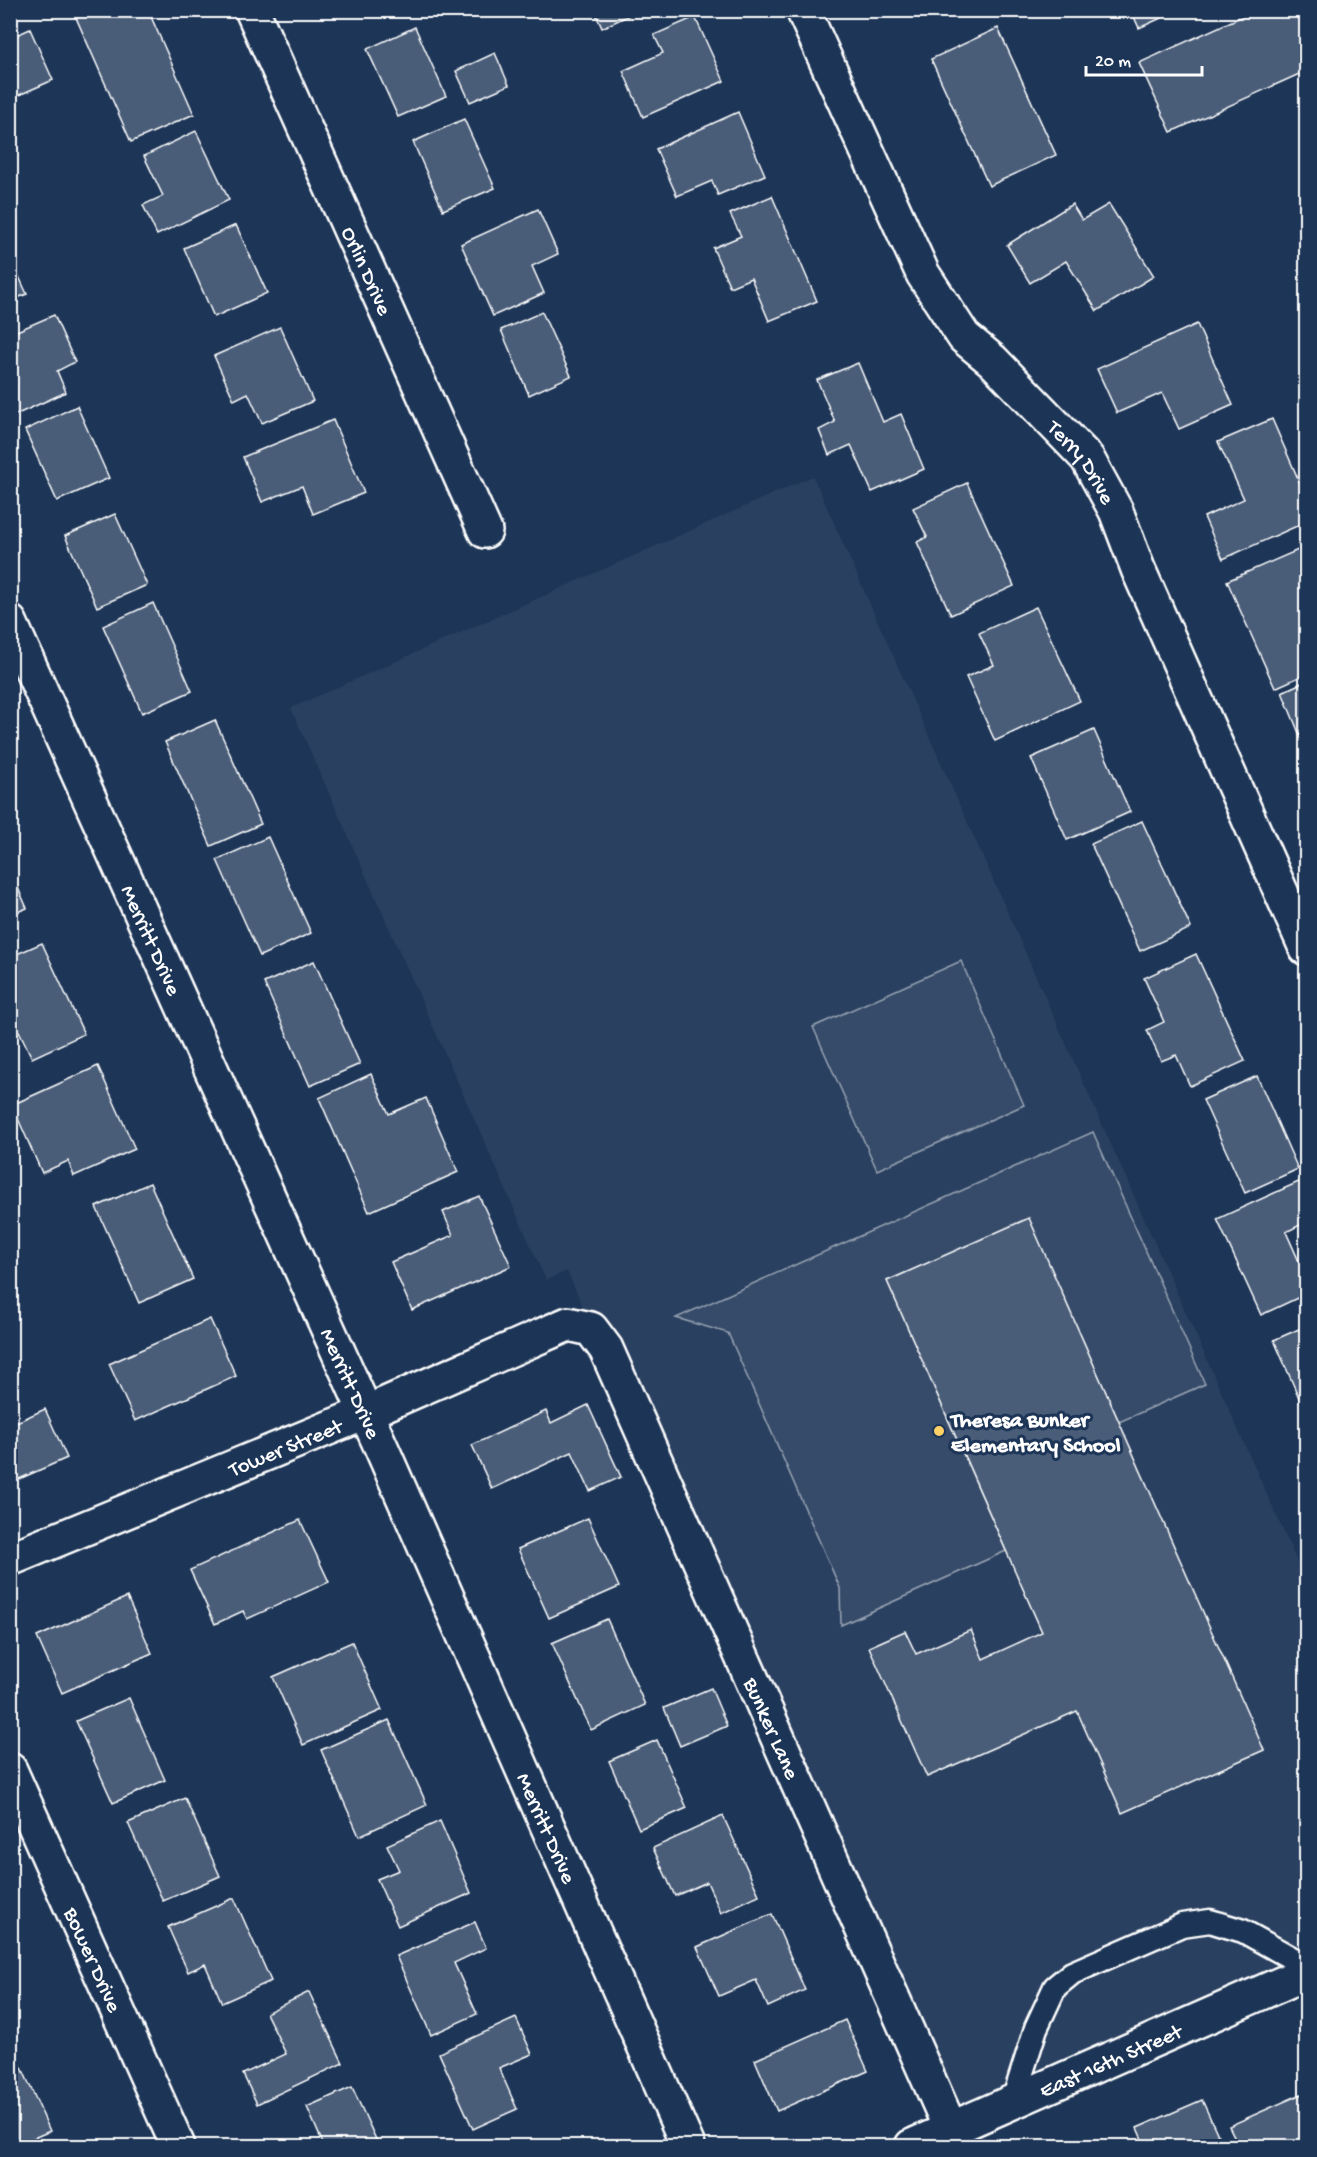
<svg xmlns="http://www.w3.org/2000/svg" width="1317" height="2157" font-family="'Gochi Hand',sans-serif">
  <rect width="100%" height="100%" fill="#1d3557"/>
  <filter id="ink" filterUnits="userSpaceOnUse"><feTurbulence type="fractalNoise" baseFrequency=".0167" numOctaves="2"/><feDisplacementMap in="SourceGraphic" scale="12" xChannelSelector="R" yChannelSelector="G"/><feConvolveMatrix kernelMatrix="1 2 1 2 8 2 1 2 1" color-interpolation-filters="sRGB"/></filter>
  <g filter="url(#ink)">
    <path fill="#2a4161" d="M 813,476 L 1306,1582 L 1306,1973 L 951,2130 L 567,1271 L 546,1280 L 291,708 Z"/>
    <g fill="#364b69" stroke="#9aa5b4" stroke-width="1.5">
      <path d="M 961,961 L 1024,1105 L 877,1170 L 813,1027 Z"/>
      <path d="M 1093,1132 L 1205,1384 L 1119,1422 L 1028,1218 L 887,1281 L 1006,1551 L 841,1625 L 840,1588 L 728,1333 L 676,1318 Z"/>
    </g>
    <g fill="#4a5d79" stroke="#fff" stroke-width="1.5">
      <path d="M 80,10 L 148,10 L 194,114 L 131,142 L 74,13 Z"/>
      <path d="M 594,10 L 640,10 L 602,28 Z"/>
      <path d="M 1131,10 L 1179,10 L 1139,28 Z"/>
      <path d="M 1256,10 L 1306,10 L 1306,71 L 1171,132 L 1139,63 Z"/>
      <path d="M 695,17 L 724,81 L 643,117 L 623,71 L 663,53 L 654,35 Z"/>
      <path d="M 415,27 L 446,96 L 398,117 L 367,49 Z"/>
      <path d="M 998,28 L 1056,155 L 989,186 L 931,59 Z"/>
      <path d="M 30,29 L 53,80 L 10,99 L 10,38 Z"/>
      <path d="M 495,53 L 509,85 L 470,102 L 456,71 Z"/>
      <path d="M 738,112 L 765,175 L 718,195 L 712,181 L 677,196 L 656,149 Z"/>
      <path d="M 464,119 L 495,188 L 443,210 L 413,142 Z"/>
      <path d="M 196,131 L 229,200 L 157,235 L 143,205 L 163,196 L 144,156 Z"/>
      <path d="M 772,196 L 817,301 L 769,321 L 751,278 L 730,287 L 713,248 L 741,236 L 730,214 Z"/>
      <path d="M 1072,204 L 1082,220 L 1109,204 L 1154,276 L 1097,311 L 1066,261 L 1030,283 L 1007,245 Z"/>
      <path d="M 538,209 L 558,254 L 532,266 L 544,293 L 493,316 L 461,244 Z"/>
      <path d="M 236,225 L 267,293 L 214,317 L 184,248 Z"/>
      <path d="M 10,257 L 27,294 L 10,301 Z"/>
      <path d="M 542,312 L 571,376 L 529,395 L 501,330 Z"/>
      <path d="M 54,315 L 75,362 L 57,371 L 66,392 L 13,416 L 10,410 L 10,334 Z"/>
      <path d="M 1197,324 L 1233,405 L 1179,429 L 1162,393 L 1117,413 L 1097,369 Z"/>
      <path d="M 280,327 L 313,401 L 262,423 L 248,393 L 234,400 L 214,356 Z"/>
      <path d="M 858,363 L 883,422 L 901,414 L 924,469 L 872,492 L 851,445 L 829,455 L 819,430 L 835,422 L 817,380 Z"/>
      <path d="M 77,406 L 109,478 L 57,501 L 25,430 Z"/>
      <path d="M 1272,419 L 1306,497 L 1306,522 L 1223,559 L 1204,517 L 1244,499 L 1218,442 Z"/>
      <path d="M 333,420 L 364,493 L 313,514 L 302,486 L 262,502 L 243,457 Z"/>
      <path d="M 967,483 L 1014,586 L 951,615 L 917,542 L 927,537 L 913,508 Z"/>
      <path d="M 115,514 L 147,585 L 97,607 L 65,536 Z"/>
      <path d="M 1298,550 L 1306,570 L 1306,674 L 1275,688 L 1227,581 Z"/>
      <path d="M 153,603 L 192,691 L 142,713 L 103,626 Z"/>
      <path d="M 1036,607 L 1080,701 L 995,741 L 966,677 L 994,665 L 979,633 Z"/>
      <path d="M 1306,681 L 1306,750 L 1282,692 Z"/>
      <path d="M 215,720 L 261,824 L 211,846 L 165,742 Z"/>
      <path d="M 1094,730 L 1130,812 L 1067,840 L 1031,758 Z"/>
      <path d="M 1142,821 L 1191,928 L 1140,951 L 1091,844 Z"/>
      <path d="M 268,837 L 311,933 L 260,956 L 217,860 Z"/>
      <path d="M 10,870 L 27,908 L 10,915 Z"/>
      <path d="M 42,943 L 84,1034 L 32,1058 L 19,1031 L 10,1035 L 10,957 Z"/>
      <path d="M 1196,954 L 1245,1061 L 1190,1086 L 1176,1055 L 1161,1061 L 1147,1030 L 1164,1022 L 1144,978 Z"/>
      <path d="M 314,961 L 360,1064 L 310,1086 L 264,983 Z"/>
      <path d="M 98,1066 L 135,1149 L 74,1176 L 68,1161 L 42,1173 L 12,1105 Z"/>
      <path d="M 371,1074 L 389,1114 L 426,1098 L 458,1172 L 369,1212 L 319,1098 Z"/>
      <path d="M 1257,1076 L 1298,1169 L 1245,1193 L 1203,1100 Z"/>
      <path d="M 1303,1180 L 1306,1188 L 1306,1222 L 1286,1232 L 1306,1277 L 1306,1294 L 1261,1315 L 1217,1219 Z"/>
      <path d="M 150,1183 L 193,1279 L 139,1303 L 96,1207 Z"/>
      <path d="M 479,1196 L 511,1266 L 412,1310 L 391,1262 L 453,1235 L 443,1212 Z"/>
      <path d="M 1029,1218 L 1264,1750 L 1122,1813 L 1077,1711 L 927,1777 L 869,1647 L 905,1631 L 916,1654 L 971,1630 L 983,1659 L 1042,1632 L 887,1281 Z"/>
      <path d="M 210,1319 L 236,1376 L 135,1421 L 109,1364 Z"/>
      <path d="M 1306,1326 L 1306,1414 L 1274,1340 Z"/>
      <path d="M 588,1405 L 621,1477 L 590,1491 L 572,1452 L 492,1489 L 472,1445 L 546,1411 L 551,1423 Z"/>
      <path d="M 45,1409 L 67,1458 L 10,1483 L 10,1425 Z"/>
      <path d="M 588,1518 L 619,1587 L 549,1618 L 518,1549 Z"/>
      <path d="M 300,1520 L 329,1582 L 247,1619 L 243,1611 L 215,1624 L 190,1570 Z"/>
      <path d="M 127,1597 L 152,1653 L 62,1693 L 37,1637 Z"/>
      <path d="M 607,1619 L 645,1705 L 591,1730 L 552,1643 Z"/>
      <path d="M 352,1642 L 382,1710 L 303,1745 L 273,1677 Z"/>
      <path d="M 711,1688 L 727,1726 L 680,1746 L 664,1708 Z"/>
      <path d="M 129,1698 L 165,1780 L 113,1803 L 76,1721 Z"/>
      <path d="M 389,1720 L 427,1805 L 359,1836 L 321,1750 Z"/>
      <path d="M 657,1740 L 687,1808 L 639,1829 L 609,1761 Z"/>
      <path d="M 185,1798 L 220,1876 L 163,1901 L 128,1823 Z"/>
      <path d="M 723,1816 L 759,1895 L 721,1913 L 707,1882 L 675,1896 L 653,1848 Z"/>
      <path d="M 440,1821 L 471,1893 L 398,1926 L 377,1879 L 399,1870 L 387,1845 Z"/>
      <path d="M 234,1898 L 271,1981 L 222,2003 L 205,1964 L 188,1972 L 168,1927 Z"/>
      <path d="M 772,1914 L 805,1990 L 768,2007 L 756,1980 L 719,1996 L 697,1947 Z"/>
      <path d="M 475,1922 L 486,1948 L 454,1963 L 477,2014 L 431,2035 L 396,1956 Z"/>
      <path d="M 309,1992 L 343,2063 L 257,2104 L 243,2074 L 286,2054 L 266,2013 Z"/>
      <path d="M 516,2018 L 532,2054 L 499,2068 L 517,2109 L 473,2129 L 439,2053 Z"/>
      <path d="M 845,2020 L 868,2071 L 777,2111 L 755,2060 Z"/>
      <path d="M 11,2043 L 50,2131 L 15,2146 L 10,2146 Z"/>
      <path d="M 352,2087 L 379,2146 L 324,2146 L 307,2107 Z"/>
      <path d="M 1306,2092 L 1306,2146 L 1239,2146 L 1229,2126 Z"/>
      <path d="M 1202,2100 L 1223,2146 L 1145,2146 L 1137,2128 Z"/>
    </g>
    <g fill="none" stroke-linecap="round" stroke-linejoin="round">
      <g stroke="#fff" stroke-width="27">
        <path id="service" d="M 1012,2104 L 1036,2028 L 1055,1987 L 1072,1973 L 1182,1925 L 1210,1921 L 1243,1931 L 1306,1966"/>
      </g>
      <g stroke="#fff" stroke-width="38">
        <g id="minor">
          <path id="s1" d="M 252,10 L 485,531"/>
          <path id="s2" d="M 803,10 L 923,274 L 964,337 L 993,361 L 1087,458 L 1116,511 L 1138,569 L 1306,948"/>
          <path id="s3" d="M 10,622 L 382,1449 L 688,2146"/>
          <path id="s4" d="M 10,1559 L 365,1413 L 568,1324 L 591,1329 L 606,1349 L 951,2130"/>
          <path id="s5" d="M 10,1770 L 178,2146"/>
          <path id="s6" d="M 912,2146 L 1306,1973"/>
        </g>
      </g>
      <use href="#service" stroke="#1d3557" stroke-width="22"/>
      <use href="#minor" stroke="#1d3557" stroke-width="33"/>
    </g>
  </g>
  <circle fill="#ffd166" stroke="#1d3557" stroke-width="2" cx="939" cy="1431" r="6"/>
  <g text-anchor="middle" stroke-width="6" stroke-linejoin="round" paint-order="stroke">
    <g font-size="22" fill="#fff" stroke="#1d3557">
      <text dy="8" stroke="none"><textPath href="#s1" startOffset="285">Orlin Drive</textPath></text>
      <text dy="8" stroke="none"><textPath href="#s2" startOffset="538">Terry Drive</textPath></text>
      <text dy="8" stroke="none"><textPath href="#s3" startOffset="348">Merritt Drive</textPath></text>
      <text dy="8" stroke="none"><textPath href="#s3" startOffset="834">Merritt Drive</textPath></text>
      <text dy="8" stroke="none"><textPath href="#s4" startOffset="297">Tower Street</textPath></text>
      <text dy="8" stroke="none"><textPath href="#s4" startOffset="1068">Bunker Lane</textPath></text>
      <text dy="8" stroke="none"><textPath href="#s3" startOffset="1320">Merritt Drive</textPath></text>
      <text dy="8" stroke="none"><textPath href="#s5" startOffset="207">Bower Drive</textPath></text>
      <text dy="8" stroke="none"><textPath href="#s6" startOffset="216">East 16th Street</textPath></text>
    </g>
    <g font-size="22" font-weight="bold" fill="#fff" stroke="#1d3557" text-anchor="start">
      <text x="951" y="1426">Theresa Bunker<tspan x="951" dy="25">Elementary School</tspan></text>
    </g>
  </g>
  <rect width="1317" height="2157" fill="none" stroke="#1d3557" stroke-width="36"/>
  <rect x="18" y="18" width="1281" height="2121" fill="none" stroke="#fff" stroke-width="2" filter="url(#ink)"/>
  <path d="M1086 66v9h116v-9" fill="none" stroke="#ffffff" stroke-width="3"/>
  <text x="1095" y="66" font-size="18" fill="#ffffff" stroke="#1d3557" stroke-width="4.5" paint-order="stroke">20 m</text>
</svg>
